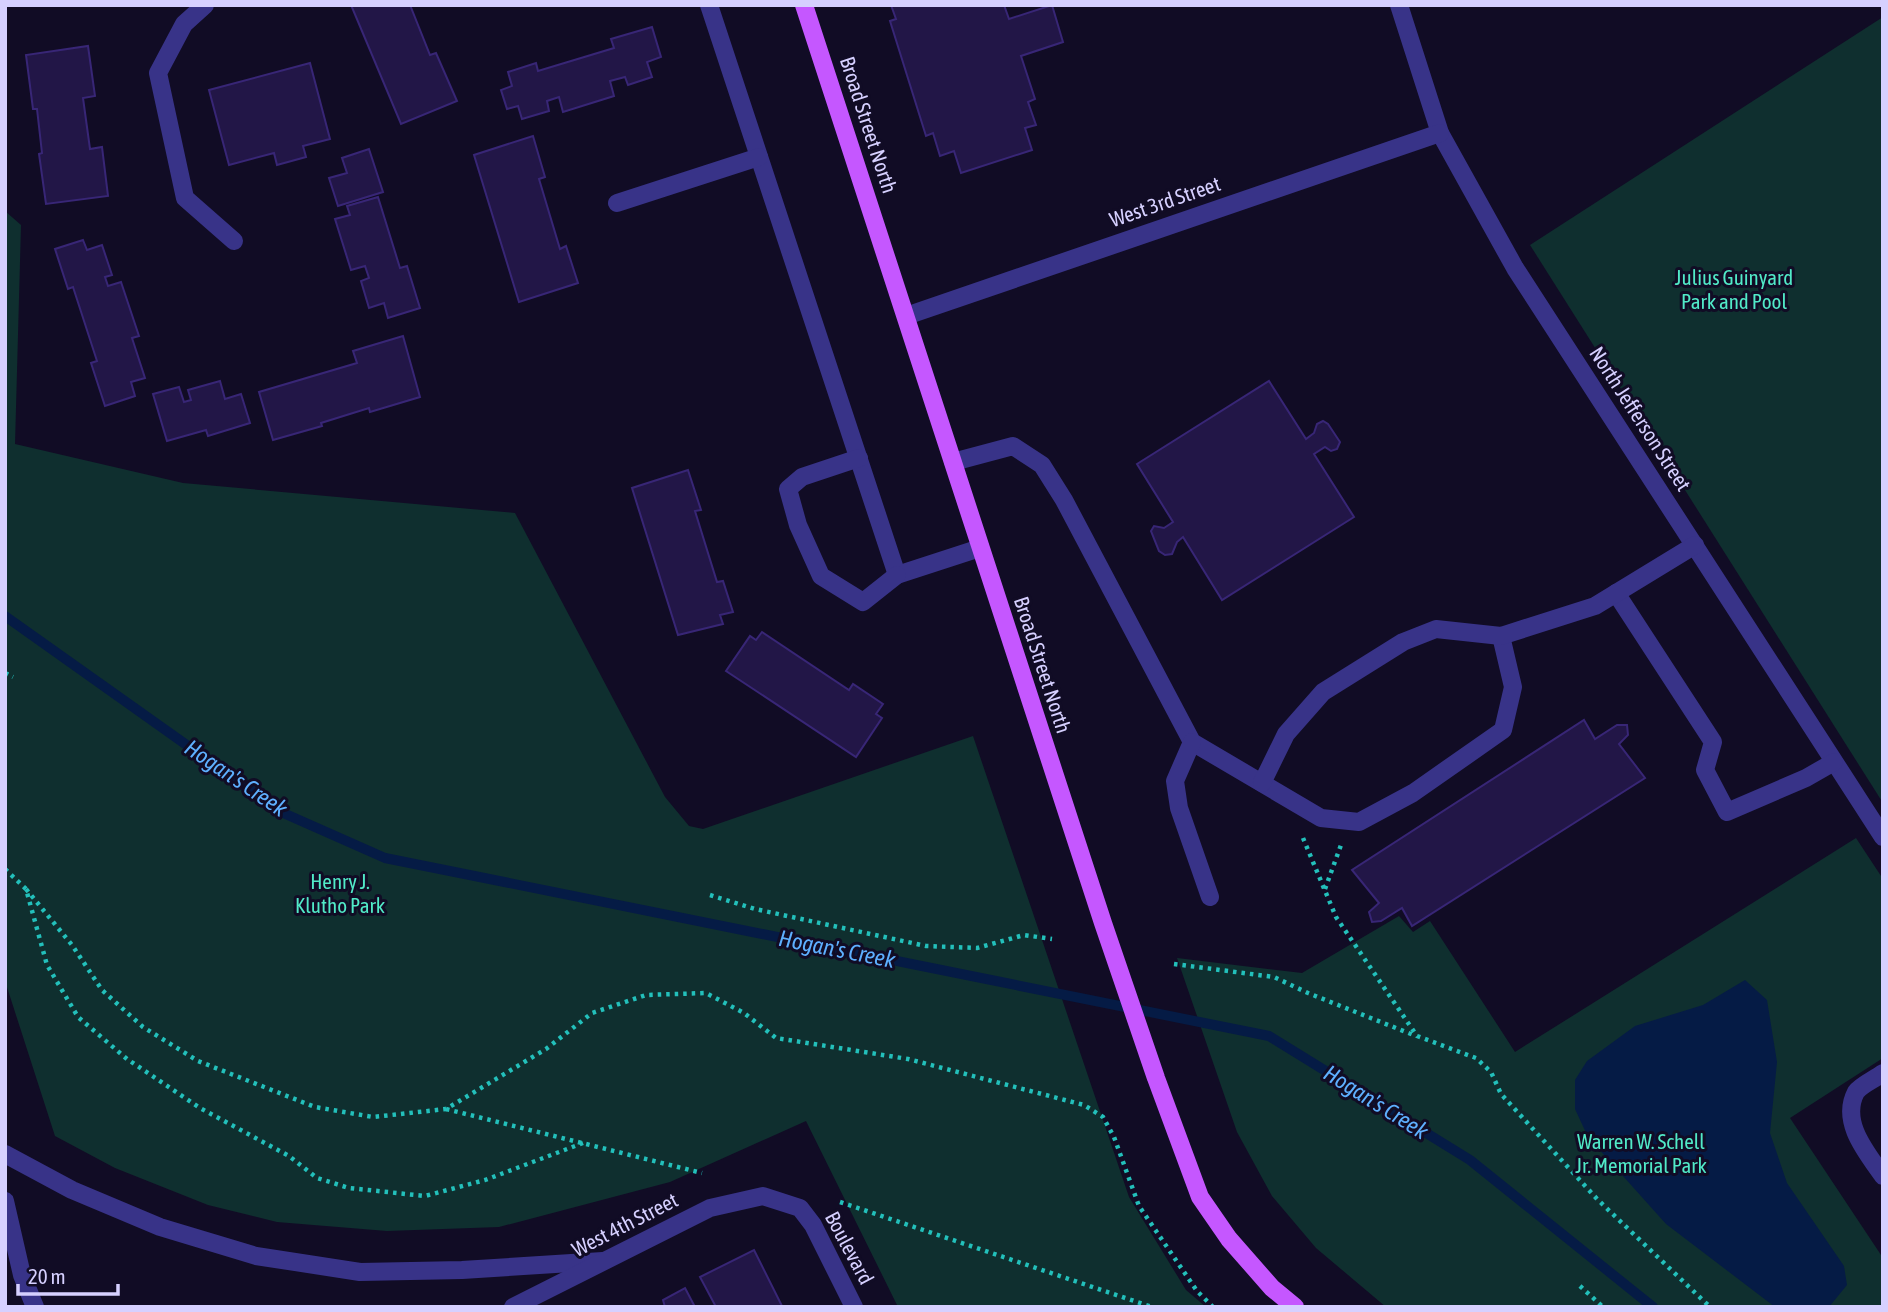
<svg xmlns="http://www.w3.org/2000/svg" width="1888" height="1312" font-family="'Asap Condensed',sans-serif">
  <rect width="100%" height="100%" fill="#110c25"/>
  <g fill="#0f2f2f">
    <path d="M 1883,17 L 1883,803 L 1530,245 Z"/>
    <path d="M 5,211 L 21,225 L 15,444 L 183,483 L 515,513 L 665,797 L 689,826 L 703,829 L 973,736 L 1129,1197 L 1186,1290 L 1206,1307 L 898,1307 L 806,1121 L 670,1182 L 499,1227 L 387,1231 L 277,1222 L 208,1205 L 115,1168 L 55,1136 L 5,981 Z"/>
    <path d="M 1856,838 L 1883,879 L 1883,1058 L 1790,1118 L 1883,1258 L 1883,1307 L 1386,1307 L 1316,1248 L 1272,1196 L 1237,1132 L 1177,958 L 1302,973 L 1399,916 L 1413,932 L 1430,921 L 1515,1052 Z"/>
  </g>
  <path fill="#051b45" d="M 1745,980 L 1767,1000 L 1777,1062 L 1770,1133 L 1787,1183 L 1844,1266 L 1847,1285 L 1829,1307 L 1775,1307 L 1666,1224 L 1588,1137 L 1575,1109 L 1575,1080 L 1587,1061 L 1635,1026 L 1703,1005 Z"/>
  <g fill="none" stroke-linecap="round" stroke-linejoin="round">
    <path stroke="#051b45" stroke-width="10" d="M 5,616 L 281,812 L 385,858 L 1269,1036 L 1470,1160 L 1653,1307"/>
  </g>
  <g fill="#221647" stroke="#382676" stroke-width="2">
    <path d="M 351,5 L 410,5 L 430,55 L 436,53 L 457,101 L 401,124 Z"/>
    <path d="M 891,5 L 1004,5 L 1009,19 L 1052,5 L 1063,42 L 1021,56 L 1035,99 L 1028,102 L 1036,125 L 1025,128 L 1032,150 L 961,173 L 954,151 L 940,156 L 933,133 L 926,136 L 890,21 L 896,19 Z"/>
    <path d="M 652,27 L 661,57 L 647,62 L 652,77 L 628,85 L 625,77 L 610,81 L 614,96 L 563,112 L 559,97 L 547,101 L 549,111 L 522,119 L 518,106 L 507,109 L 501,90 L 512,86 L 508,72 L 536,63 L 538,71 L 614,48 L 611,39 Z"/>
    <path d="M 88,46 L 95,96 L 83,98 L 90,149 L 102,147 L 108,196 L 46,204 L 39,154 L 42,153 L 37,109 L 33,109 L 26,55 Z"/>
    <path d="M 310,63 L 330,139 L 303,146 L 306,157 L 277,165 L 274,153 L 229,165 L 209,90 Z"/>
    <path d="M 533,136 L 545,177 L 539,179 L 560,249 L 566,246 L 578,283 L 519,302 L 474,155 Z"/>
    <path d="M 369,149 L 383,192 L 338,206 L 329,178 L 347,173 L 342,158 Z"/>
    <path d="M 378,197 L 400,268 L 407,266 L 420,308 L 388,318 L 384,303 L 369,308 L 361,281 L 369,278 L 365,266 L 351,270 L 335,219 L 350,215 L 347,206 Z"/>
    <path d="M 83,240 L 87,250 L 102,245 L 112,275 L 105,277 L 108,286 L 121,282 L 139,336 L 132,338 L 145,378 L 131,382 L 135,396 L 105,406 L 91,363 L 97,361 L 73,287 L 68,289 L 55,249 Z"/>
    <path d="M 403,336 L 420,397 L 370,412 L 369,408 L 321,423 L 322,426 L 273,440 L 259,392 L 357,363 L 353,351 Z"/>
    <path d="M 220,381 L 225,399 L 241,394 L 250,423 L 208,436 L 206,430 L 167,441 L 153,394 L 179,387 L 184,402 L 191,400 L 188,390 Z"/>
    <path d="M 1269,381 L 1306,439 L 1314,433 L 1317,424 L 1323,421 L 1328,424 L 1340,442 L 1337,449 L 1331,451 L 1325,447 L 1314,454 L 1354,517 L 1222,600 L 1183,537 L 1177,542 L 1172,554 L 1165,555 L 1159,551 L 1151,531 L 1154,526 L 1164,528 L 1173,522 L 1137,464 Z"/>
    <path d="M 688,470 L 701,510 L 695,511 L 717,582 L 723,581 L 733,612 L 720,615 L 723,624 L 678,635 L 632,488 Z"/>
    <path d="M 762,632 L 849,690 L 853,684 L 883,704 L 876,714 L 882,718 L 856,757 L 726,671 L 750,636 L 756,640 Z"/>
    <path d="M 1584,720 L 1595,739 L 1617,725 L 1627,725 L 1628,735 L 1619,744 L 1645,778 L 1412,926 L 1402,908 L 1381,921 L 1372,922 L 1369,912 L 1379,903 L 1352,870 Z"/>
    <path d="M 754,1250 L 782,1306 L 716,1307 L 700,1277 Z"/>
    <path d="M 685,1288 L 695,1307 L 665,1307 L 663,1300 Z"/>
  </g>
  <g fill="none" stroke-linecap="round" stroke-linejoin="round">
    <g stroke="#23c0bb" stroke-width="4.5" stroke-dasharray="3.5 5" stroke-linecap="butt">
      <path d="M 5,673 L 13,677"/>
      <path d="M 1303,838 L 1336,917 L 1417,1036 L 1476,1058 L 1491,1072 L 1501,1094 L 1598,1200 L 1710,1307"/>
      <path d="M 5,869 L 26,889"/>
      <path d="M 1325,889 L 1341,845"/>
      <path d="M 710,895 L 755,909 L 926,946 L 977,948 L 1024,935 L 1052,939"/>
      <path d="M 1174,964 L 1274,977 L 1308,993 L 1416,1036"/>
      <path d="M 446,1109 L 702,1173"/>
      <path d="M 583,1143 L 485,1180 L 425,1196 L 349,1188 L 317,1178 L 289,1156 L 200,1108 L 127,1059 L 78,1017 L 47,965 L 26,889 L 72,945 L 102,990 L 143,1027 L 198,1061 L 315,1107 L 373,1117 L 446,1109 L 546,1049 L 592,1013 L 646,995 L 706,993 L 744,1013 L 776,1038 L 908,1059 L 1084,1105 L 1103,1117 L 1114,1137 L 1139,1206 L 1197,1291 L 1213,1307"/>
      <path d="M 840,1202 L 1152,1307"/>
      <path d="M 1580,1286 L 1603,1307"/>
    </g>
    <g stroke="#383388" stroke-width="18">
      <path d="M 205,5 L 184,24 L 158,73 L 185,198 L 234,241"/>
      <path d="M 709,5 L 897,575 L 980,548"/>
      <path d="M 1399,5 L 1440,133 L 1515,268 L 1883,837"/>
      <path d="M 617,203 L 759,157"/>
      <path d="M 906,316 L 1440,133"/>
      <path d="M 859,458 L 802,477 L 788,489 L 798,525 L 821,576 L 863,602 L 897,575"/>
      <path d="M 953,462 L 1013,446 L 1042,465 L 1064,500 L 1192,742 L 1321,818 L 1359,822 L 1413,793 L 1503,730 L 1513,687 L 1501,636"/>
      <path d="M 1616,593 L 1713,742 L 1705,770 L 1727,812 L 1806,778 L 1834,762"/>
      <path d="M 1192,742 L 1175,781 L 1179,808 L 1210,897"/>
      <path d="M 1262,783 L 1286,734 L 1323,692 L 1403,642 L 1436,629 L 1501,636 L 1595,606 L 1695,545"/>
      <path d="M 1883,1073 C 1875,1079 1861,1085 1856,1092 C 1840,1122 1867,1153 1883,1176"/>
      <path d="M 5,1154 L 72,1190 L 160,1227 L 256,1256 L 360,1272 L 462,1270 L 603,1261"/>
      <path d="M 5,1201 L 22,1275 L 35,1307"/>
      <path d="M 513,1307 L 710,1208 L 763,1196 L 800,1208 L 813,1225 L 854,1307"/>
    </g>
    <path stroke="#c557ff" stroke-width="18" d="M 804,5 L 1103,923 L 1156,1078 L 1200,1197 L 1229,1239 L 1272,1288 L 1295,1307"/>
  </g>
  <g text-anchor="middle" stroke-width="6" stroke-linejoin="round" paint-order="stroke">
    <g font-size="21" fill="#d6d0ff" stroke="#110c25">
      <text transform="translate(868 125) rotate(72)" y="7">Broad Street North</text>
      <text transform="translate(1165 202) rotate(-19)" y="7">West 3rd Street</text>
      <text transform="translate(1640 419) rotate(57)" y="7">North Jefferson Street</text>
      <text transform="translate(1042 665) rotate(72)" y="7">Broad Street North</text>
      <text transform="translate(625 1225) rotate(-27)" y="7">West 4th Street</text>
      <text transform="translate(849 1248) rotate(62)" y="7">Boulevard</text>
    </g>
    <g font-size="21" fill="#51eac8" stroke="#110c25">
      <text x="1734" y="285">Julius Guinyard<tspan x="1734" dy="24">Park and Pool</tspan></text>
      <text x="340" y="889">Henry J.<tspan x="340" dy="24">Klutho Park</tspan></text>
      <text x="1641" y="1149">Warren W. Schell<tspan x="1641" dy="24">Jr. Memorial Park</tspan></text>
    </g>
    <g font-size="23" font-style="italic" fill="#5eb0ff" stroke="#110c25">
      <text transform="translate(236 778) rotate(34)" y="8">Hogan's Creek</text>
      <text transform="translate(837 949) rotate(11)" y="8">Hogan's Creek</text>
      <text transform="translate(1376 1102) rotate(32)" y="8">Hogan's Creek</text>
    </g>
  </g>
  <rect width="1888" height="1312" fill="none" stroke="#d6d0ff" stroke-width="14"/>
  <path d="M18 1284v10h100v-10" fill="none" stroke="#d6d0ff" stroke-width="3.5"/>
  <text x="28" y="1284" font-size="21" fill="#d6d0ff" stroke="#110c25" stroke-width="5" paint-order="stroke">20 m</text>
</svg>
